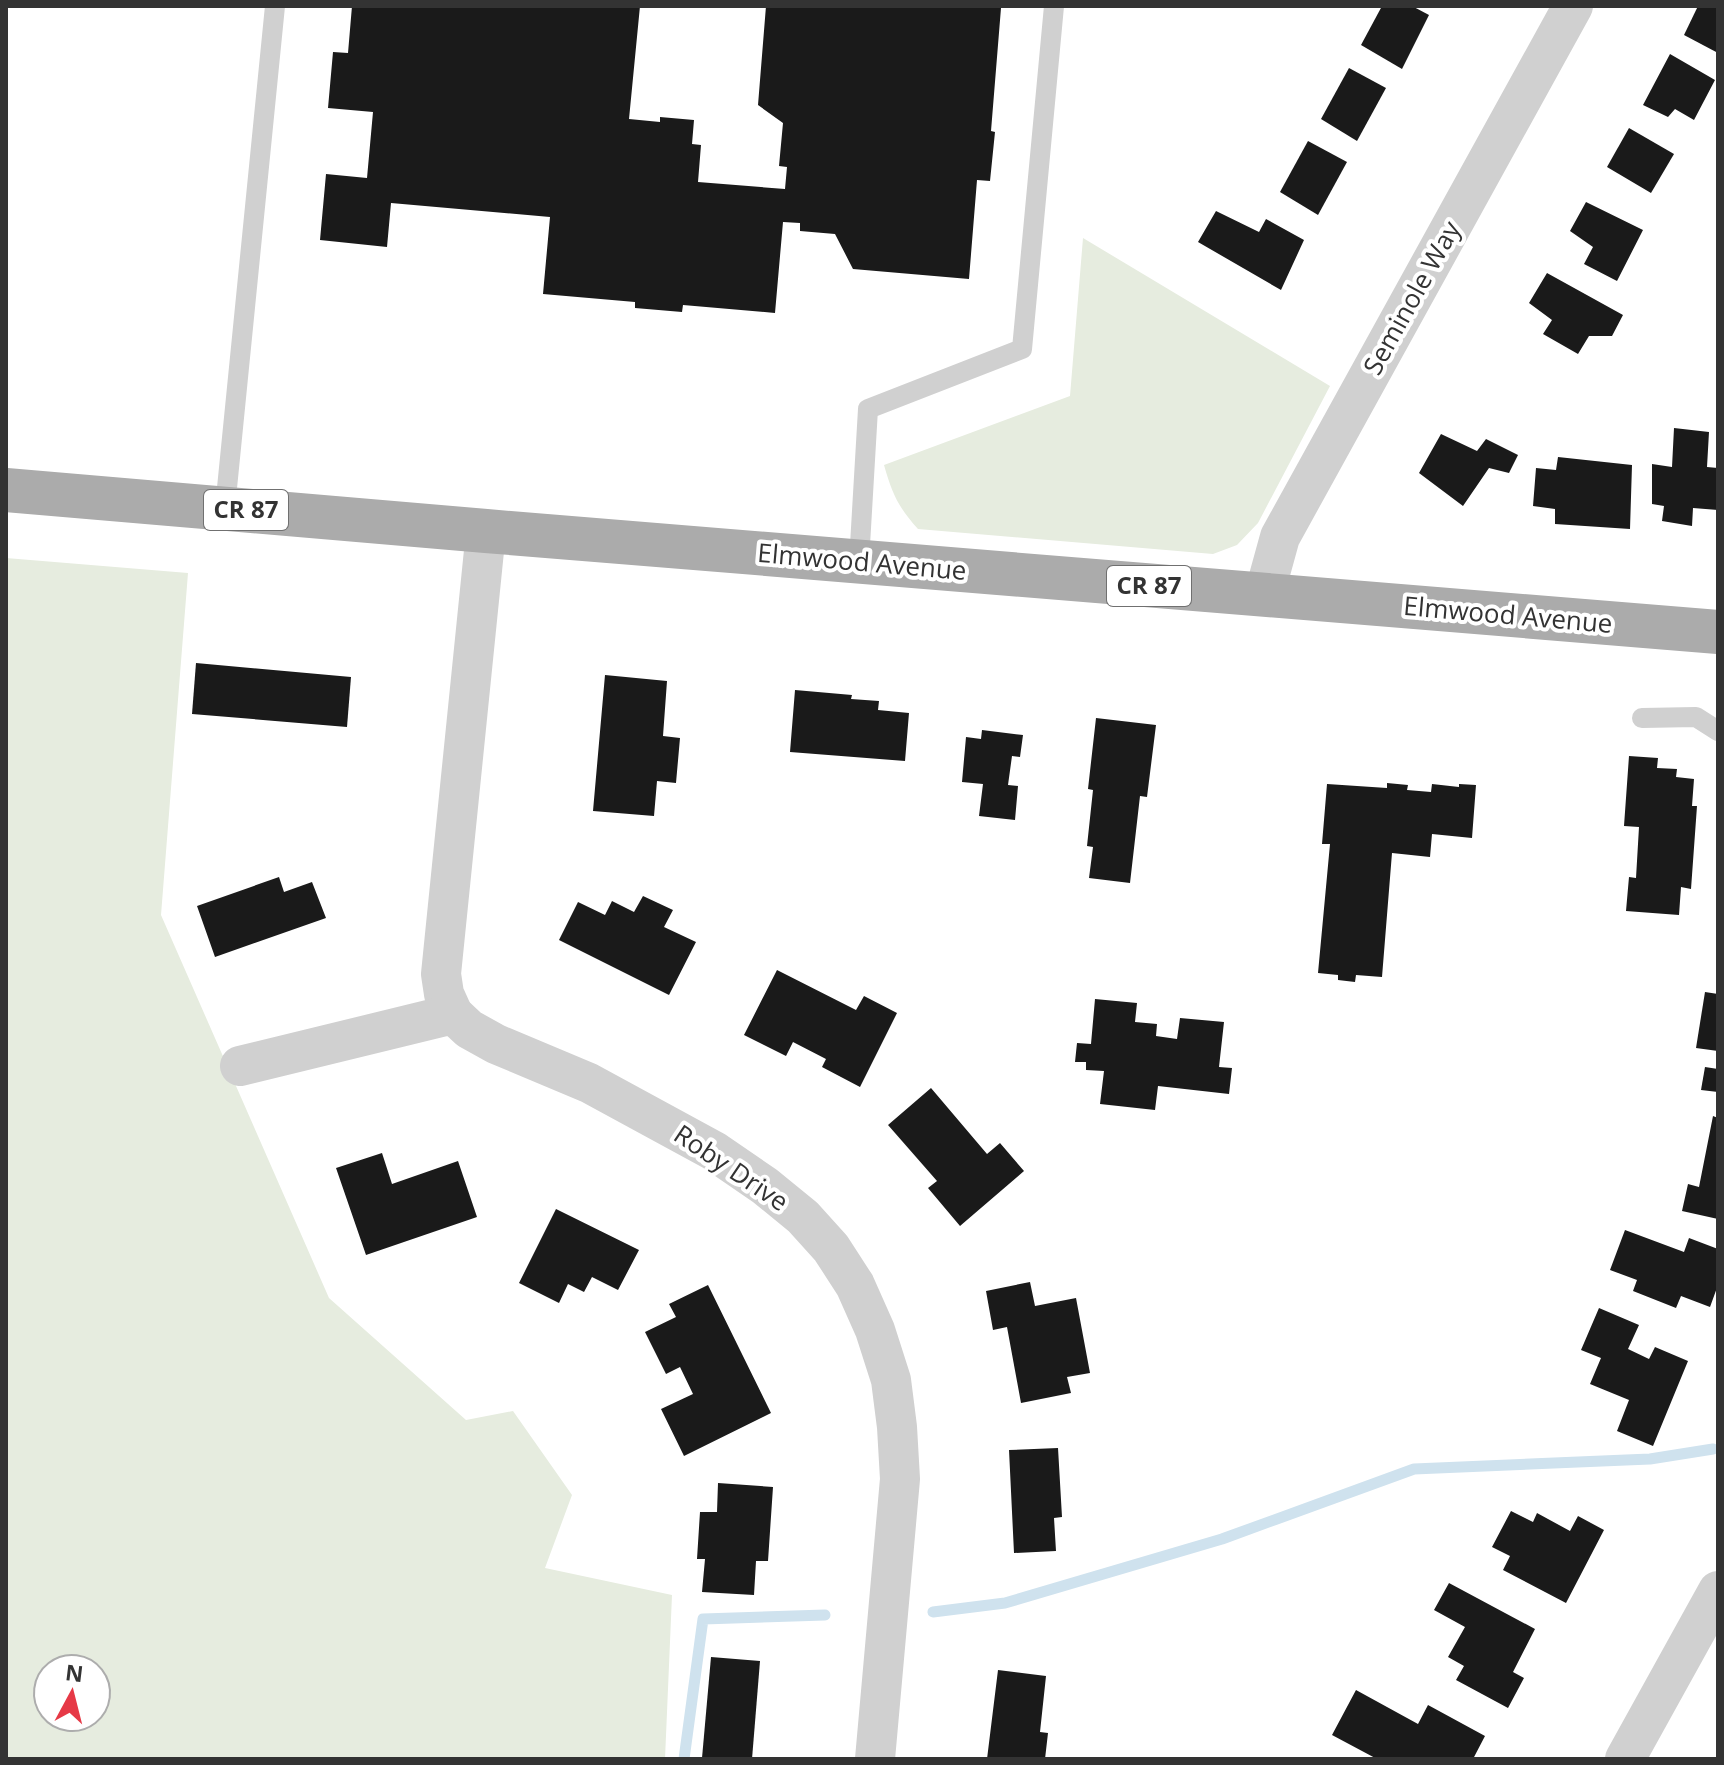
<svg xmlns="http://www.w3.org/2000/svg" width="1724" height="1765" font-family="'Open Sans',sans-serif">
  <rect width="100%" height="100%" fill="#fff"/>
  <g fill="#e6ecdf" fill-rule="evenodd">
    <path d="M 1083,238 L 1330,386 L 1258,523 L 1237,545 L 1213,554 L 918,529 C 898,507 892,493 884,465 L 1070,396 Z"/>
    <path d="M 6,558 L 188,573 L 161,915 L 329,1298 L 466,1420 L 513,1411 L 572,1495 L 545,1568 L 672,1595 L 665,1759 L 6,1759 ZM 48,1669 L 96,1669 L 96,1717 L 48,1717 Z"/>
  </g>
  <g fill="none" stroke-linecap="round" stroke-linejoin="round">
    <g stroke="#cfe2ee" stroke-width="11">
      <path d="M 933,1612 L 1005,1603 L 1222,1539 L 1414,1469 L 1650,1459 L 1713,1449"/>
      <path d="M 684,1759 L 703,1619 L 825,1615"/>
    </g>
  </g>
  <g fill="#1a1a1a">
    <path d="M 352,6 L 640,6 L 629,119 L 660,122 L 660,117 L 694,120 L 692,144 L 701,145 L 698,182 L 785,189 L 787,167 L 779,166 L 783,123 L 758,105 L 766,6 L 974,6 L 1001,8 L 991,131 L 995,132 L 990,181 L 977,180 L 969,279 L 853,269 L 835,234 L 800,231 L 800,223 L 783,222 L 775,313 L 683,305 L 682,312 L 635,308 L 635,302 L 543,294 L 550,217 L 391,203 L 387,247 L 320,240 L 326,174 L 367,178 L 373,112 L 328,108 L 333,52 L 348,53 Z"/>
    <path d="M 1382,6 L 1412,6 L 1429,15 L 1402,69 L 1361,45 Z"/>
    <path d="M 1698,6 L 1718,6 L 1718,53 L 1684,35 Z"/>
    <path d="M 1670,54 L 1715,80 L 1694,120 L 1675,109 L 1668,117 L 1643,105 Z"/>
    <path d="M 1349,68 L 1386,88 L 1357,141 L 1321,119 Z"/>
    <path d="M 1629,128 L 1674,154 L 1651,193 L 1607,167 Z"/>
    <path d="M 1308,141 L 1347,162 L 1318,215 L 1280,192 Z"/>
    <path d="M 1586,202 L 1643,230 L 1617,281 L 1584,264 L 1593,247 L 1570,231 Z"/>
    <path d="M 1216,211 L 1259,232 L 1266,219 L 1304,240 L 1281,290 L 1198,242 Z"/>
    <path d="M 1547,273 L 1623,315 L 1612,336 L 1589,336 L 1578,354 L 1543,334 L 1552,320 L 1529,303 Z"/>
    <path d="M 1674,428 L 1709,432 L 1707,467 L 1718,468 L 1718,510 L 1693,508 L 1692,526 L 1662,521 L 1664,506 L 1652,504 L 1652,464 L 1672,467 Z"/>
    <path d="M 1441,434 L 1477,451 L 1486,439 L 1518,455 L 1509,473 L 1489,468 L 1463,506 L 1419,473 Z"/>
    <path d="M 1558,457 L 1632,465 L 1630,529 L 1555,524 L 1555,509 L 1533,506 L 1536,468 L 1556,470 Z"/>
    <path d="M 196,663 L 351,677 L 347,727 L 192,714 Z"/>
    <path d="M 605,675 L 667,681 L 663,736 L 680,738 L 676,783 L 657,781 L 654,816 L 593,811 Z"/>
    <path d="M 795,690 L 852,695 L 851,699 L 879,701 L 878,710 L 909,713 L 905,761 L 790,752 Z"/>
    <path d="M 1096,718 L 1156,725 L 1147,797 L 1140,796 L 1130,883 L 1089,878 L 1093,847 L 1087,846 L 1093,790 L 1088,789 Z"/>
    <path d="M 982,730 L 1023,735 L 1020,757 L 1012,756 L 1008,785 L 1018,786 L 1015,820 L 979,816 L 983,784 L 962,782 L 966,737 L 981,739 Z"/>
    <path d="M 1629,756 L 1658,758 L 1657,768 L 1677,769 L 1676,777 L 1694,779 L 1692,806 L 1697,806 L 1691,889 L 1681,887 L 1679,915 L 1626,911 L 1629,877 L 1636,878 L 1639,827 L 1624,826 Z"/>
    <path d="M 1387,783 L 1408,785 L 1407,790 L 1431,792 L 1432,784 L 1459,787 L 1459,784 L 1476,785 L 1472,838 L 1432,834 L 1430,857 L 1392,853 L 1382,977 L 1356,975 L 1355,982 L 1338,980 L 1338,975 L 1318,973 L 1330,844 L 1322,844 L 1327,784 L 1387,788 Z"/>
    <path d="M 279,877 L 284,892 L 312,882 L 326,918 L 215,957 L 197,906 Z"/>
    <path d="M 643,896 L 673,910 L 664,927 L 696,942 L 669,995 L 559,940 L 578,902 L 605,915 L 612,901 L 634,912 Z"/>
    <path d="M 777,970 L 856,1010 L 864,996 L 897,1013 L 860,1087 L 822,1067 L 826,1059 L 793,1042 L 786,1056 L 744,1035 Z"/>
    <path d="M 1705,992 L 1718,994 L 1718,1051 L 1696,1048 Z"/>
    <path d="M 1095,999 L 1137,1003 L 1135,1022 L 1157,1024 L 1156,1036 L 1177,1039 L 1180,1018 L 1224,1022 L 1219,1067 L 1232,1068 L 1229,1094 L 1158,1086 L 1155,1110 L 1100,1104 L 1104,1071 L 1086,1070 L 1086,1062 L 1075,1062 L 1077,1043 L 1091,1044 Z"/>
    <path d="M 1705,1067 L 1718,1069 L 1718,1092 L 1701,1090 Z"/>
    <path d="M 931,1088 L 987,1154 L 1000,1143 L 1024,1171 L 960,1226 L 928,1188 L 937,1181 L 888,1125 Z"/>
    <path d="M 1713,1116 L 1718,1118 L 1718,1219 L 1682,1211 L 1688,1184 L 1699,1187 Z"/>
    <path d="M 382,1153 L 392,1184 L 458,1161 L 477,1217 L 366,1255 L 336,1168 Z"/>
    <path d="M 556,1209 L 639,1250 L 618,1290 L 592,1277 L 584,1292 L 568,1284 L 559,1303 L 519,1283 Z"/>
    <path d="M 1625,1230 L 1684,1252 L 1689,1238 L 1718,1249 L 1718,1285 L 1710,1307 L 1681,1296 L 1676,1308 L 1633,1291 L 1637,1280 L 1610,1270 Z"/>
    <path d="M 1030,1282 L 1035,1306 L 1076,1298 L 1090,1373 L 1067,1377 L 1071,1393 L 1021,1403 L 1007,1327 L 993,1330 L 986,1291 Z"/>
    <path d="M 708,1285 L 771,1413 L 684,1456 L 661,1409 L 693,1394 L 680,1367 L 666,1374 L 645,1332 L 676,1317 L 669,1304 Z"/>
    <path d="M 1599,1308 L 1639,1325 L 1628,1349 L 1649,1359 L 1655,1347 L 1688,1361 L 1653,1446 L 1617,1431 L 1629,1400 L 1590,1384 L 1601,1358 L 1581,1350 Z"/>
    <path d="M 1058,1448 L 1062,1517 L 1054,1518 L 1056,1551 L 1014,1553 L 1009,1450 Z"/>
    <path d="M 718,1483 L 773,1487 L 768,1561 L 756,1561 L 754,1595 L 702,1592 L 705,1559 L 697,1559 L 700,1512 L 717,1512 Z"/>
    <path d="M 1511,1511 L 1533,1522 L 1537,1513 L 1570,1531 L 1578,1516 L 1604,1530 L 1566,1603 L 1503,1570 L 1510,1556 L 1492,1547 Z"/>
    <path d="M 1449,1583 L 1535,1629 L 1513,1672 L 1524,1678 L 1508,1708 L 1456,1680 L 1464,1666 L 1448,1657 L 1465,1627 L 1434,1610 Z"/>
    <path d="M 711,1657 L 760,1661 L 752,1759 L 702,1758 Z"/>
    <path d="M 998,1670 L 1046,1676 L 1040,1732 L 1048,1733 L 1045,1759 L 987,1759 Z"/>
    <path d="M 1356,1690 L 1418,1724 L 1428,1705 L 1485,1736 L 1473,1759 L 1377,1759 L 1332,1735 Z"/>
  </g>
  <g fill="none" stroke-linecap="round" stroke-linejoin="round">
    <g stroke="#d0d0d0" stroke-width="20">
      <path d="M 225,508 L 275,6"/>
      <path d="M 859,562 L 868,409 L 1022,349 L 1054,6"/>
      <path d="M 1642,718 L 1696,717 L 1718,731"/>
    </g>
    <g stroke="#d0d0d0" stroke-width="40">
      <path d="M 1264,595 L 1280,537 L 1573,6"/>
      <path d="M 453,1014 L 444,994 L 441,974 L 486,531"/>
      <path d="M 240,1066 L 453,1014 L 469,1029 L 496,1044 L 589,1083 L 714,1151 L 765,1186 L 803,1217 L 831,1248 L 855,1285 L 875,1330 L 891,1380 L 897,1427 L 900,1479 L 875,1759"/>
      <path d="M 1625,1759 L 1718,1591"/>
    </g>
    <path stroke="#ababab" stroke-width="44" d="M 6,490 L 486,531 L 1718,632"/>
  </g>
  <g text-anchor="middle" stroke-width="8" stroke-linejoin="round" paint-order="stroke">
    <g fill="#fff" stroke="#707070" stroke-width="2">
      <rect x="204" y="490" width="84" height="40" rx="6"/>
      <rect x="1107" y="566" width="84" height="40" rx="6"/>
    </g>
    <g font-size="24" font-weight="bold" fill="#333">
      <text x="246" y="518">CR 87</text>
      <text x="1149" y="594">CR 87</text>
    </g>
    <g font-size="26" fill="#333" stroke="#fff">
      <text transform="translate(1412 298) rotate(-61)" y="9">Seminole Way</text>
      <text transform="translate(862 562) rotate(5)" y="9">Elmwood Avenue</text>
      <text transform="translate(1508 615) rotate(5)" y="9">Elmwood Avenue</text>
      <text transform="translate(731 1168) rotate(34)" y="9">Roby Drive</text>
    </g>
  </g>
  <rect width="1724" height="1765" fill="none" stroke="#333333" stroke-width="16"/>
  <g transform="translate(72 1693) rotate(7)"><circle r="38" fill="#ffffff" stroke="#adadad" stroke-width="2"/>
  <path d="M0-6L14 30L0 20L-14 30Z" fill="#e63946"/>
  <text y="-12" font-size="22" font-weight="bold" text-anchor="middle" fill="#333333">N</text>
  </g>
</svg>
